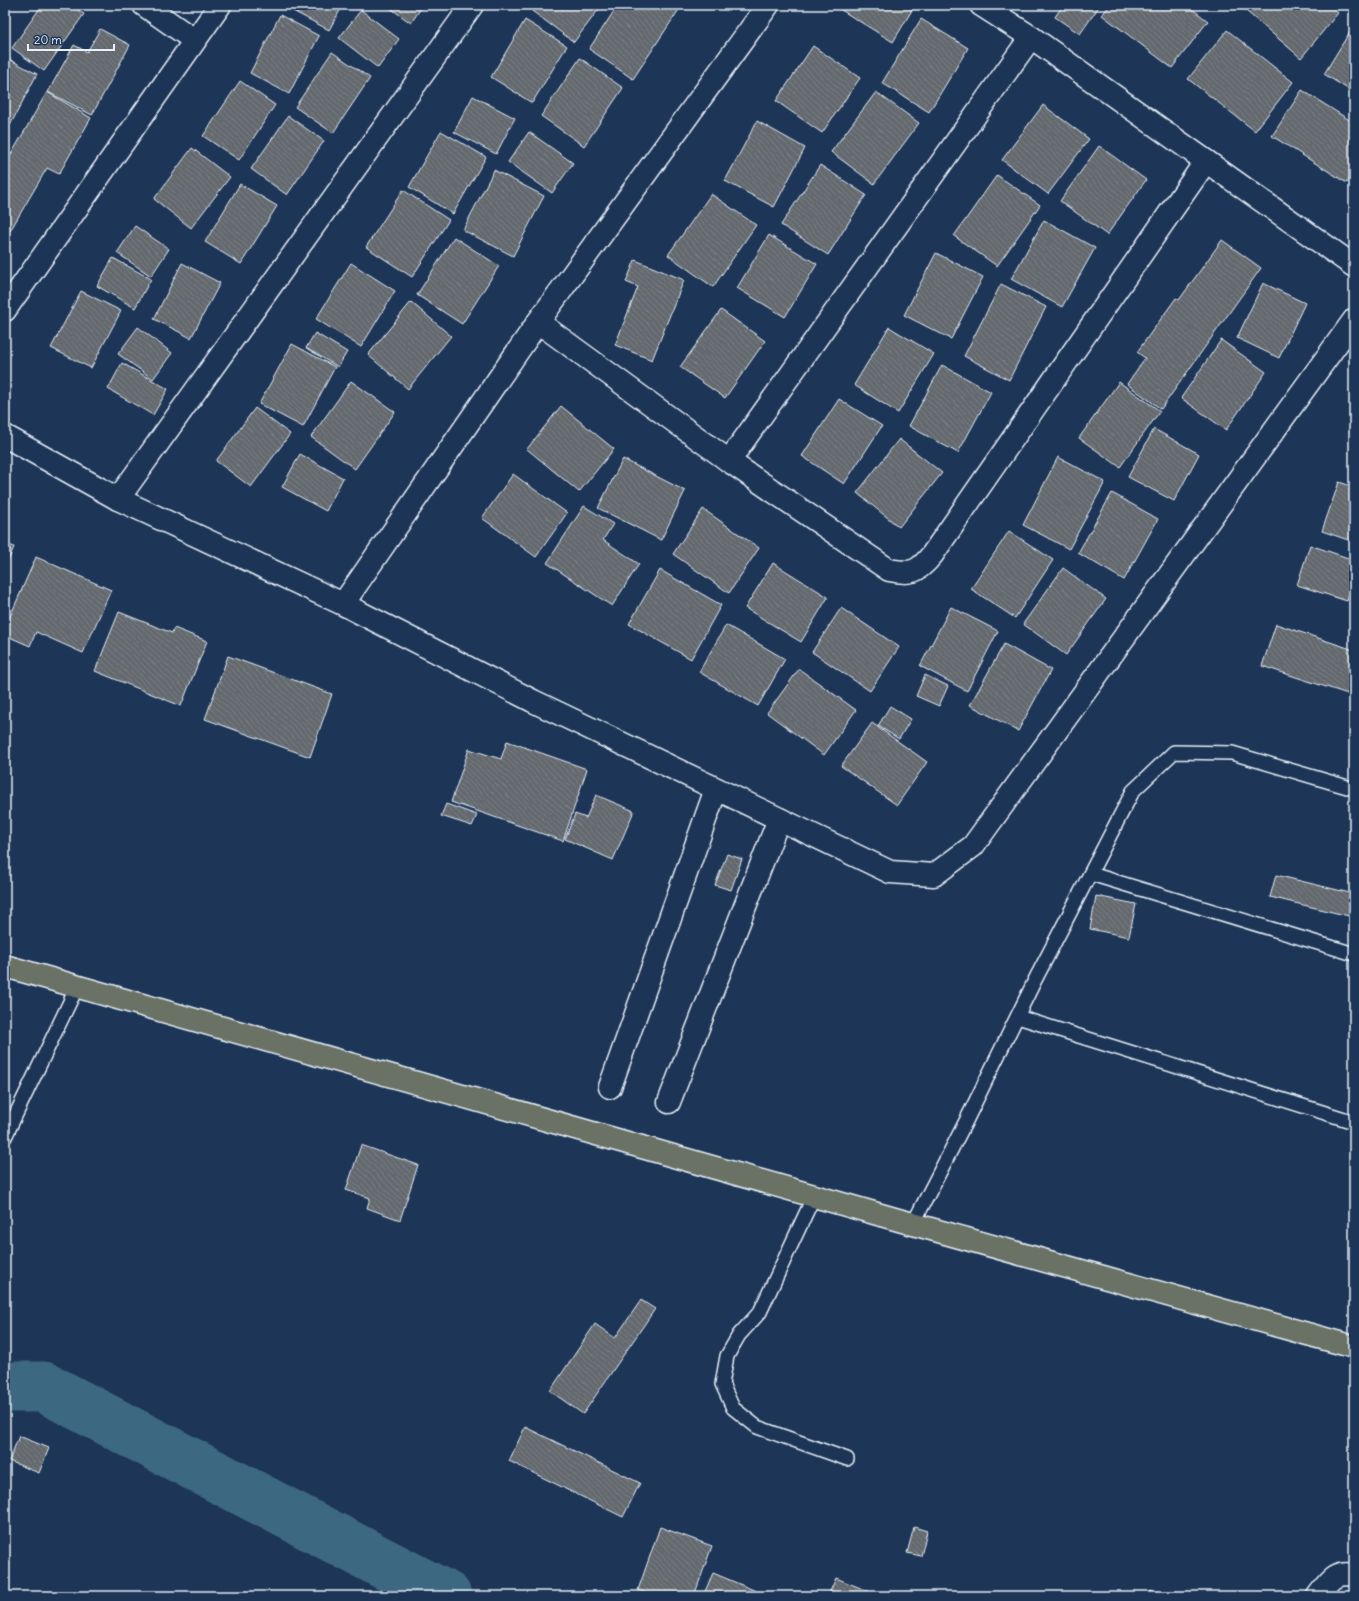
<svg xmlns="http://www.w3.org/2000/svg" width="1359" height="1601" font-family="Delius,sans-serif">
  <defs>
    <pattern id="building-back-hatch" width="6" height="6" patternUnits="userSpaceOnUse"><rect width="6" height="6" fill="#64696e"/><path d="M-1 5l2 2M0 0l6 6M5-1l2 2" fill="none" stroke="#7a7f83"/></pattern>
  </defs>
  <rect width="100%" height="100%" fill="#1d3557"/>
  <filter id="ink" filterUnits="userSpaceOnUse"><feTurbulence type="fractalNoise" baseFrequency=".025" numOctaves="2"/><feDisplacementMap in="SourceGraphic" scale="8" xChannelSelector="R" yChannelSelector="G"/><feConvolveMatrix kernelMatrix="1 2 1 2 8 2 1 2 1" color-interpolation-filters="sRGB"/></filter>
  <g filter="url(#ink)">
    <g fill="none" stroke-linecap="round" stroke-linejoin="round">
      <path stroke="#3c6882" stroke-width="51" d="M 5,1387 L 44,1387 L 446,1596"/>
    </g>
    <g fill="url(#building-back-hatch)" stroke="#e8f1f8">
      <path d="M 42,5 L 71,5 L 84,14 L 44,71 L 12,48 Z"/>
      <path d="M 294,5 L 343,5 L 329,30 L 291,10 Z"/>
      <path d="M 386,5 L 423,5 L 411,23 Z"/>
      <path d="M 536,5 L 602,5 L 574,42 L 532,11 Z"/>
      <path d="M 618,5 L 682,5 L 633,79 L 589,49 Z"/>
      <path d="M 833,5 L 915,5 L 893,42 Z"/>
      <path d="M 1063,5 L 1100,5 L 1080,34 L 1055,17 Z"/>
      <path d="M 1110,5 L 1187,5 L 1208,21 L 1172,68 L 1102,15 Z"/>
      <path d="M 1239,5 L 1329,5 L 1338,13 L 1301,58 Z"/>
      <path d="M 361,10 L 399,39 L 378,68 L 339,38 Z"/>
      <path d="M 280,15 L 319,36 L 289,94 L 250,73 Z"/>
      <path d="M 921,19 L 968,48 L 929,112 L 882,83 Z"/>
      <path d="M 525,20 L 567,46 L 532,103 L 491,77 Z"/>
      <path d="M 1354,25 L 1354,93 L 1324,74 Z"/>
      <path d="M 100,29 L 130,45 L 92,115 L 48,92 L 74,45 L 87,52 Z"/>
      <path d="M 1227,30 L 1293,82 L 1255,131 L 1188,79 Z"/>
      <path d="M 813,46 L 860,78 L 822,133 L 776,101 Z"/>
      <path d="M 332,52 L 370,78 L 333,133 L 295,107 Z"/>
      <path d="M 5,57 L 37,74 L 5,135 Z"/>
      <path d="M 580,58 L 623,88 L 584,146 L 541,116 Z"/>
      <path d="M 240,81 L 275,105 L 239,160 L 203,136 Z"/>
      <path d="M 1302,90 L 1354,123 L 1354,172 L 1347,183 L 1272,136 Z"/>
      <path d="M 47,92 L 91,118 L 59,174 L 47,168 L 10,231 L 5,228 L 5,165 Z"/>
      <path d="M 876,92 L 919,123 L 874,184 L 831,152 Z"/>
      <path d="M 473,96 L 515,118 L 496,154 L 454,132 Z"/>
      <path d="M 1043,105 L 1089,139 L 1048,194 L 1002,160 Z"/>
      <path d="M 288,116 L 324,141 L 287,195 L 251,169 Z"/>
      <path d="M 757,121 L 805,148 L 774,207 L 725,181 Z"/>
      <path d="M 441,131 L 486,157 L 453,214 L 409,187 Z"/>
      <path d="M 529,132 L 573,163 L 552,193 L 508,162 Z"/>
      <path d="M 1099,146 L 1146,180 L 1107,235 L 1060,201 Z"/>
      <path d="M 192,148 L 230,177 L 191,228 L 154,199 Z"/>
      <path d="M 820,165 L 866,195 L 828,255 L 781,225 Z"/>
      <path d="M 494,170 L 544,196 L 513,256 L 463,230 Z"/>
      <path d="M 997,175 L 1040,205 L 997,266 L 954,236 Z"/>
      <path d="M 240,184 L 277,206 L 241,264 L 205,242 Z"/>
      <path d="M 403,190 L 449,220 L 412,277 L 366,247 Z"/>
      <path d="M 711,194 L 756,225 L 713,287 L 668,255 Z"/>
      <path d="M 1044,220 L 1095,248 L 1062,307 L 1011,279 Z"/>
      <path d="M 135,226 L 169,249 L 151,276 L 117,253 Z"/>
      <path d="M 769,235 L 817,264 L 785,317 L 737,288 Z"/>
      <path d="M 454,237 L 499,266 L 462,324 L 417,295 Z"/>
      <path d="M 1222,240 L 1261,268 L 1161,409 L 1127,384 L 1145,358 L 1137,352 L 1176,298 L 1179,300 Z"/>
      <path d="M 936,253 L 983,277 L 951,339 L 904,315 Z"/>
      <path d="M 113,258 L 151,279 L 135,308 L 97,286 Z"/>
      <path d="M 635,260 L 684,280 L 652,360 L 615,345 L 638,287 L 626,282 Z"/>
      <path d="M 182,263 L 220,283 L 191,338 L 154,319 Z"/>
      <path d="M 351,263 L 395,291 L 361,347 L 316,319 Z"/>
      <path d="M 1263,283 L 1305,303 L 1279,358 L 1237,338 Z"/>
      <path d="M 1001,284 L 1046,307 L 1009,380 L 964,356 Z"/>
      <path d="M 81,291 L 121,311 L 91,368 L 51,348 Z"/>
      <path d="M 411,302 L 451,336 L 408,389 L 368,355 Z"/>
      <path d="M 721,310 L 765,341 L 725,398 L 680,367 Z"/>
      <path d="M 138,327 L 172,353 L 153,379 L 118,354 Z"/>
      <path d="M 889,327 L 934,354 L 898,413 L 854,385 Z"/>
      <path d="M 315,333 L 347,352 L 338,367 L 306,348 Z"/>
      <path d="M 1221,340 L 1266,372 L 1226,430 L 1181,398 Z"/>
      <path d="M 292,344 L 335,367 L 303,427 L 259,404 Z"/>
      <path d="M 122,363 L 168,389 L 153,415 L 108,389 Z"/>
      <path d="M 942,365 L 991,392 L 958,453 L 909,426 Z"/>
      <path d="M 351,381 L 395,412 L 355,469 L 311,437 Z"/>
      <path d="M 1119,382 L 1160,411 L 1120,467 L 1079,438 Z"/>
      <path d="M 839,399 L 882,426 L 844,484 L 802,456 Z"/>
      <path d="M 561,406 L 614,449 L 579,492 L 527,449 Z"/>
      <path d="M 255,408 L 290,434 L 251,487 L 216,461 Z"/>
      <path d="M 1154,429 L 1199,454 L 1174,501 L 1128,477 Z"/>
      <path d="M 899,439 L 942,473 L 899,527 L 857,493 Z"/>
      <path d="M 300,454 L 343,478 L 326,511 L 282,487 Z"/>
      <path d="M 1058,457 L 1105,482 L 1069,549 L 1023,525 Z"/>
      <path d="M 623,459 L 685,491 L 661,540 L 598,508 Z"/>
      <path d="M 513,474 L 567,513 L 536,557 L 482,518 Z"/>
      <path d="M 1339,482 L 1354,487 L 1354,542 L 1322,531 Z"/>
      <path d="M 1112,493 L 1158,519 L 1124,580 L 1078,553 Z"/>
      <path d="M 584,506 L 613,524 L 603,540 L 639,564 L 612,606 L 547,563 Z"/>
      <path d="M 703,509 L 759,548 L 729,593 L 673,554 Z"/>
      <path d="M 1009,531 L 1053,560 L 1015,618 L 971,589 Z"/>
      <path d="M 5,543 L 14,547 L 5,568 Z"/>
      <path d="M 1310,545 L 1354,560 L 1354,580 L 1347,601 L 1297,585 Z"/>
      <path d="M 36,557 L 111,590 L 83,653 L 36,632 L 30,646 L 5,635 L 5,628 Z"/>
      <path d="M 773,563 L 828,597 L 801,642 L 745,608 Z"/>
      <path d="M 1063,568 L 1106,599 L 1066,655 L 1023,624 Z"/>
      <path d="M 660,570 L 721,605 L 691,659 L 629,624 Z"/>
      <path d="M 951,607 L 998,631 L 967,691 L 920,666 Z"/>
      <path d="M 841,608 L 899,647 L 870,691 L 812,652 Z"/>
      <path d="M 119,612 L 172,633 L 174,628 L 207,641 L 181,706 L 95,671 Z"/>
      <path d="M 1276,624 L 1354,650 L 1354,696 L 1262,666 Z"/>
      <path d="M 726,625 L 785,659 L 758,706 L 699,672 Z"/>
      <path d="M 1004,644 L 1051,670 L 1018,731 L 970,705 Z"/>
      <path d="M 228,656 L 332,694 L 310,757 L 205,719 Z"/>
      <path d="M 799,669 L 856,710 L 824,755 L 767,713 Z"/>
      <path d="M 925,675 L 948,686 L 939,706 L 916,696 Z"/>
      <path d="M 890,706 L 911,719 L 899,739 L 878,726 Z"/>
      <path d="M 872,723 L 927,762 L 897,805 L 841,766 Z"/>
      <path d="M 507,741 L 587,769 L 563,841 L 451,802 L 469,749 L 501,759 Z"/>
      <path d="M 596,795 L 634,811 L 613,860 L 565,839 L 575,814 L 586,818 Z"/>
      <path d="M 446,804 L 477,815 L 472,826 L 441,816 Z"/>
      <path d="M 727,854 L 742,859 L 731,890 L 715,885 Z"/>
      <path d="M 1276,875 L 1354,894 L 1353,917 L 1270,897 Z"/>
      <path d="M 1096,896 L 1136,904 L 1129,937 L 1090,929 Z"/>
      <path d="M 361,1145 L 418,1165 L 400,1220 L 367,1208 L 370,1198 L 346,1190 Z"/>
      <path d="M 641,1300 L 655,1309 L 583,1414 L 550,1391 L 595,1324 L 615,1338 Z"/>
      <path d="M 525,1427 L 640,1483 L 623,1517 L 509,1461 Z"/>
      <path d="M 19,1436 L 49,1448 L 39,1473 L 9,1461 Z"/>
      <path d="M 660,1527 L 712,1546 L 694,1596 L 653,1596 L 638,1590 Z"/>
      <path d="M 914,1527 L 927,1531 L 921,1556 L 907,1553 Z"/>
      <path d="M 713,1573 L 756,1591 L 754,1596 L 703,1596 Z"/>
      <path d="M 836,1578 L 880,1596 L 828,1596 Z"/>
      <path d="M 1150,1590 L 1165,1596 L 1148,1596 Z"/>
    </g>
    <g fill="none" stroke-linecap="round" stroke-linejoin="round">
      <g stroke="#e8f1f8" stroke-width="16">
        <g id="service">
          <path d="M 1091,874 L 1354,954"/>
          <path d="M 1018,1017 L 1354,1122"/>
          <path d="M 5,1137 L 77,987"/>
          <path d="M 814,1196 L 760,1312 L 739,1335 L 727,1356 L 722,1384 L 733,1408 L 757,1427 L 847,1459"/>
          <path d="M 913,1224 L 966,1121 L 1035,980 L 1133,791 L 1174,752 L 1232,753 L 1354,789"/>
        </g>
      </g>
      <g stroke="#e8f1f8" stroke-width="25">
        <g id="minor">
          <path d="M 144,5 L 194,40"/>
          <path d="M 981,5 L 1031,37 L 1354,266"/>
          <path d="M 5,310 L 220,5"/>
          <path d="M 538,322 L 729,461 L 889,570 C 912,574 917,573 932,555 L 1206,161"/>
          <path d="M 5,436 L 118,499 L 343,604 L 533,701 L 890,872 L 934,875 L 973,846 L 1354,320"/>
          <path d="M 729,461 L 1031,37"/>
          <path d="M 118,499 L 472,5"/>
          <path d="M 343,604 L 538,322 L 768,5"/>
          <path d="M 610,1087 L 716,789"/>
          <path d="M 669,1102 L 779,819"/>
          <path d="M 1318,1596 C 1329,1582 1334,1571 1354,1575"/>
        </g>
      </g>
      <g stroke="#e8f1f8" stroke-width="25">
        <path id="primary" d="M 5,966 L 895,1219 L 1354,1347"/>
      </g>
      <use href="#service" stroke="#1d3557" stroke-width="13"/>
      <use href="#minor" stroke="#1d3557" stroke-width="22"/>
      <use href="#primary" stroke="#6a7266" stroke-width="22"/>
    </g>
  </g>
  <rect width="1359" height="1601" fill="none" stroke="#1d3557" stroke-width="20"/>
  <rect x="10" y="10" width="1339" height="1581" fill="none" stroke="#e8f1f8" stroke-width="1.5" filter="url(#ink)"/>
  <path d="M28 44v6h86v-6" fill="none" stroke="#e8f1f8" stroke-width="2"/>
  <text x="34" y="44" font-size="12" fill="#e8f1f8" stroke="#1d3557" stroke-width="3" paint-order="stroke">20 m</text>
</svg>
